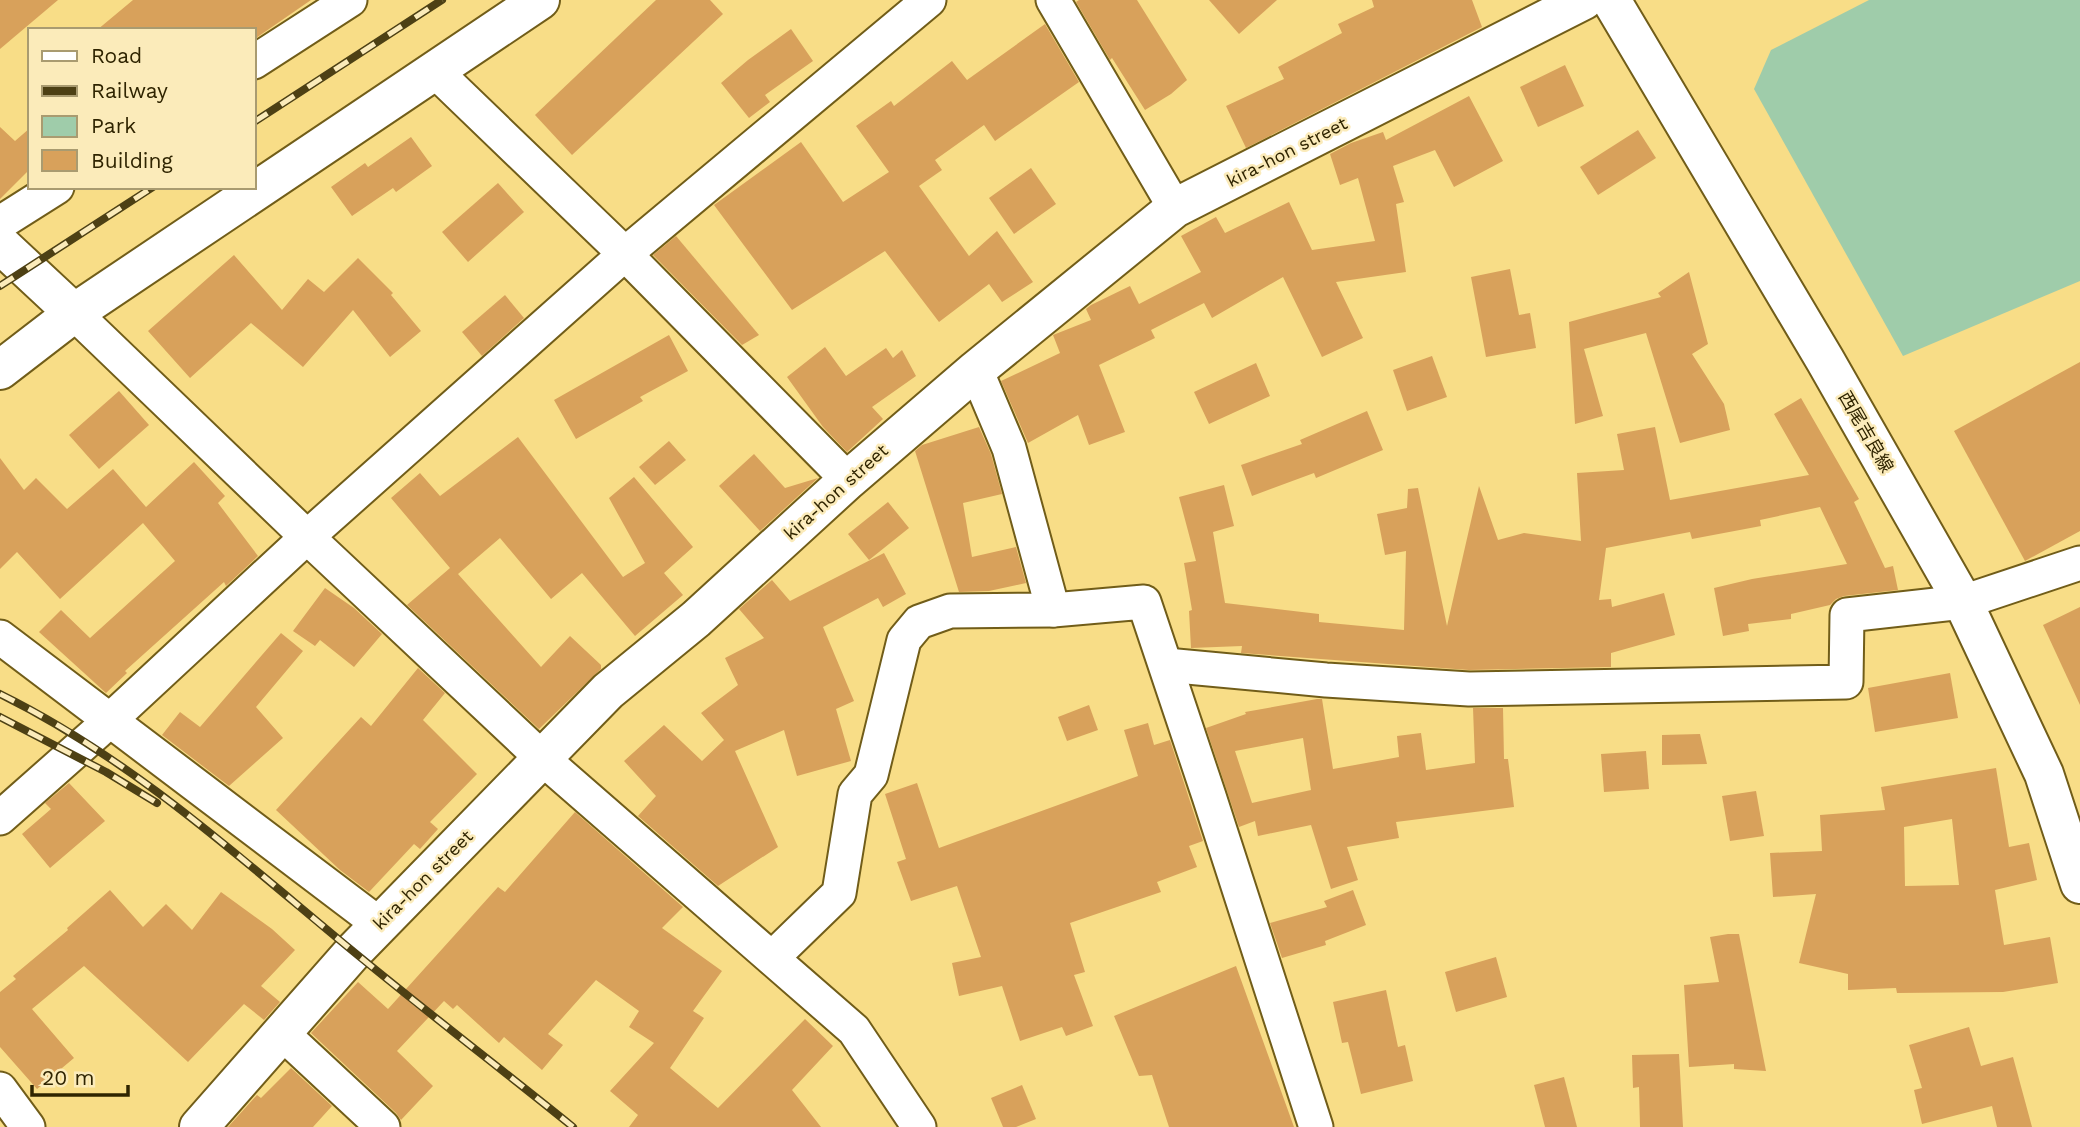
<svg xmlns="http://www.w3.org/2000/svg" width="2080" height="1127" font-family="'Work Sans','Noto Sans JP',sans-serif">
  <rect width="100%" height="100%" fill="#f8dd87"/>
  <path fill="#9fccaa" d="M 1869,0 L 2080,0 L 2080,281 L 1903,356 L 1754,89 L 1771,50 Z"/>
  <g fill="#d8a15b" fill-rule="evenodd">
    <path d="M 0,0 L 58,0 L 0,49 Z"/>
    <path d="M 133,0 L 311,0 L 256,38 L 254,30 L 97,30 Z"/>
    <path d="M 656,0 L 710,0 L 723,14 L 572,155 L 535,115 Z"/>
    <path d="M 1079,0 L 1137,0 L 1187,80 L 1171,94 L 1145,110 L 1112,58 L 1110,60 L 1076,2 Z"/>
    <path d="M 1209,0 L 1277,0 L 1239,34 Z"/>
    <path d="M 1372,0 L 1472,0 L 1482,27 L 1246,148 L 1226,106 L 1284,79 L 1278,67 L 1342,33 L 1338,24 L 1374,7 Z"/>
    <path d="M 1045,24 L 1079,82 L 995,141 L 984,125 L 935,160 L 942,170 L 919,186 L 969,256 L 997,231 L 1033,282 L 1002,302 L 989,284 L 939,322 L 885,251 L 792,310 L 714,205 L 801,142 L 843,202 L 889,172 L 856,126 L 891,101 L 894,106 L 952,61 L 967,80 Z"/>
    <path d="M 791,29 L 813,61 L 765,95 L 770,102 L 749,118 L 721,83 L 748,60 Z"/>
    <path d="M 1565,65 L 1584,106 L 1538,127 L 1520,87 Z"/>
    <path d="M 1469,96 L 1503,161 L 1454,187 L 1435,150 L 1393,166 L 1404,202 L 1396,204 L 1406,272 L 1336,282 L 1363,338 L 1322,357 L 1283,277 L 1212,318 L 1204,303 L 1151,330 L 1155,338 L 1099,365 L 1125,432 L 1089,445 L 1078,415 L 1028,443 L 1001,381 L 1060,353 L 1053,335 L 1091,320 L 1086,309 L 1091,305 L 1130,286 L 1139,304 L 1201,272 L 1181,236 L 1216,217 L 1225,233 L 1289,202 L 1312,250 L 1375,241 L 1358,178 L 1340,185 L 1330,154 L 1351,143 L 1383,132 L 1386,140 Z"/>
    <path d="M 0,127 L 15,141 L 30,128 L 30,169 L 0,199 Z"/>
    <path d="M 1638,130 L 1656,158 L 1598,195 L 1580,167 Z"/>
    <path d="M 411,137 L 432,166 L 396,192 L 393,188 L 352,216 L 331,187 L 365,163 L 368,167 Z"/>
    <path d="M 1031,168 L 1056,204 L 1014,234 L 989,198 Z"/>
    <path d="M 498,183 L 524,212 L 468,262 L 442,232 Z"/>
    <path d="M 676,236 L 759,335 L 742,345 L 653,255 Z"/>
    <path d="M 234,255 L 282,310 L 308,279 L 324,292 L 358,258 L 393,293 L 391,295 L 421,331 L 390,357 L 353,310 L 303,367 L 251,323 L 190,378 L 148,331 Z"/>
    <path d="M 1510,269 L 1519,315 L 1530,313 L 1536,348 L 1486,357 L 1471,277 Z"/>
    <path d="M 1689,272 L 1708,344 L 1692,354 L 1724,404 L 1730,430 L 1680,443 L 1646,333 L 1584,349 L 1603,416 L 1575,424 L 1569,322 L 1661,297 L 1658,293 Z"/>
    <path d="M 505,295 L 524,318 L 482,356 L 462,332 Z"/>
    <path d="M 669,335 L 688,371 L 640,397 L 643,401 L 576,439 L 554,400 Z"/>
    <path d="M 825,347 L 846,376 L 886,348 L 893,358 L 902,350 L 916,376 L 872,407 L 883,419 L 847,452 L 823,427 L 787,377 Z"/>
    <path d="M 1432,356 L 1447,397 L 1407,411 L 1393,370 Z"/>
    <path d="M 2080,362 L 2080,531 L 2025,561 L 1954,431 Z"/>
    <path d="M 1256,363 L 1270,396 L 1209,424 L 1194,392 Z"/>
    <path d="M 119,391 L 149,425 L 99,469 L 69,435 Z"/>
    <path d="M 1801,398 L 1859,499 L 1854,502 L 1885,568 L 1893,566 L 1898,590 L 1844,596 L 1836,599 L 1830,605 L 1791,614 L 1791,619 L 1748,624 L 1749,631 L 1723,636 L 1714,588 L 1752,579 L 1847,564 L 1820,507 L 1760,520 L 1761,526 L 1692,539 L 1690,532 L 1606,548 L 1599,600 L 1611,599 L 1612,607 L 1664,593 L 1675,635 L 1611,653 L 1611,667 L 1469,670 L 1241,653 L 1242,646 L 1191,648 L 1189,611 L 1192,610 L 1184,563 L 1196,561 L 1179,497 L 1224,485 L 1234,526 L 1213,532 L 1225,603 L 1319,614 L 1319,622 L 1404,630 L 1406,551 L 1385,555 L 1377,514 L 1407,508 L 1408,489 L 1418,488 L 1447,626 L 1479,486 L 1498,540 L 1524,533 L 1581,541 L 1577,473 L 1624,470 L 1617,434 L 1655,427 L 1670,500 L 1809,475 L 1774,414 Z"/>
    <path d="M 1367,411 L 1383,450 L 1316,478 L 1314,473 L 1252,496 L 1241,465 L 1302,444 L 1300,440 Z"/>
    <path d="M 979,427 L 991,454 L 1002,494 L 963,503 L 972,557 L 1016,547 L 1026,583 L 989,591 L 959,592 L 915,451 L 922,445 Z"/>
    <path d="M 518,437 L 623,577 L 645,563 L 609,498 L 634,477 L 693,547 L 664,573 L 683,595 L 635,636 L 582,573 L 551,599 L 500,538 L 458,574 L 541,667 L 570,636 L 601,665 L 601,669 L 539,729 L 407,605 L 450,568 L 391,498 L 420,473 L 440,496 Z"/>
    <path d="M 669,441 L 686,460 L 655,485 L 639,467 Z"/>
    <path d="M 754,454 L 785,488 L 818,478 L 760,531 L 719,486 Z"/>
    <path d="M 0,458 L 24,490 L 36,478 L 67,509 L 113,469 L 146,507 L 194,462 L 225,496 L 218,503 L 258,556 L 226,586 L 224,582 L 125,671 L 127,673 L 106,693 L 39,632 L 61,610 L 90,638 L 175,561 L 143,523 L 60,599 L 17,552 L 0,569 Z"/>
    <path d="M 888,502 L 909,528 L 869,560 L 848,534 Z"/>
    <path d="M 884,553 L 906,594 L 883,607 L 878,598 L 823,627 L 854,701 L 836,709 L 851,761 L 797,776 L 784,730 L 735,751 L 778,847 L 718,886 L 638,816 L 656,796 L 624,761 L 664,725 L 702,761 L 724,740 L 701,713 L 738,685 L 725,658 L 764,638 L 739,609 L 772,580 L 790,601 Z"/>
    <path d="M 325,588 L 354,608 L 382,634 L 354,667 L 320,640 L 315,646 L 293,631 Z"/>
    <path d="M 2080,607 L 2080,705 L 2043,625 Z"/>
    <path d="M 281,633 L 303,651 L 256,707 L 283,738 L 229,786 L 162,735 L 180,712 L 200,727 Z"/>
    <path d="M 418,668 L 445,693 L 423,720 L 477,774 L 430,822 L 438,829 L 420,849 L 414,844 L 369,892 L 340,870 L 276,810 L 361,717 L 371,726 Z"/>
    <path d="M 1950,673 L 1958,718 L 1875,732 L 1868,688 Z"/>
    <path d="M 1317,699 L 1322,699 L 1333,769 L 1399,757 L 1397,736 L 1421,733 L 1426,770 L 1475,763 L 1473,708 L 1503,708 L 1504,759 L 1508,759 L 1514,807 L 1396,822 L 1399,838 L 1347,847 L 1358,880 L 1331,889 L 1311,825 L 1258,836 L 1255,821 L 1239,827 L 1206,728 L 1246,714 L 1245,712 ZM 1303,738 L 1311,790 L 1252,803 L 1235,751 Z"/>
    <path d="M 1089,705 L 1098,730 L 1067,741 L 1058,717 Z"/>
    <path d="M 1148,723 L 1154,745 L 1170,740 L 1203,841 L 1189,846 L 1197,867 L 1157,882 L 1161,892 L 1070,923 L 1085,972 L 1074,975 L 1093,1026 L 1066,1036 L 1062,1027 L 1020,1041 L 1002,986 L 959,996 L 952,963 L 981,957 L 957,886 L 911,901 L 897,862 L 906,859 L 885,794 L 917,783 L 939,848 L 1138,776 L 1124,730 Z"/>
    <path d="M 1700,734 L 1707,764 L 1662,765 L 1662,735 Z"/>
    <path d="M 1646,751 L 1649,789 L 1604,792 L 1601,754 Z"/>
    <path d="M 1996,768 L 2009,847 L 2029,843 L 2037,880 L 1995,890 L 2004,945 L 2050,937 L 2058,983 L 2003,992 L 1897,993 L 1896,988 L 1848,990 L 1848,974 L 1799,963 L 1816,894 L 1773,897 L 1770,853 L 1822,851 L 1820,815 L 1885,810 L 1881,787 ZM 1952,819 L 1959,885 L 1905,886 L 1904,827 Z"/>
    <path d="M 69,783 L 105,821 L 50,868 L 22,834 L 51,809 L 45,803 Z"/>
    <path d="M 1756,791 L 1764,836 L 1730,841 L 1722,796 Z"/>
    <path d="M 575,812 L 683,907 L 662,928 L 722,971 L 693,1011 L 704,1018 L 670,1068 L 718,1108 L 805,1019 L 833,1046 L 792,1090 L 821,1127 L 629,1127 L 638,1115 L 610,1091 L 654,1043 L 629,1027 L 639,1011 L 596,980 L 548,1034 L 563,1045 L 542,1070 L 504,1037 L 499,1043 L 457,1005 L 453,1009 L 444,1001 L 397,1051 L 433,1086 L 401,1120 L 396,1113 L 311,1033 L 358,982 L 388,1009 L 498,887 L 505,892 Z"/>
    <path d="M 110,890 L 143,927 L 166,904 L 192,930 L 221,892 L 272,929 L 295,950 L 261,986 L 280,1002 L 264,1020 L 244,1004 L 188,1062 L 84,966 L 32,1009 L 74,1058 L 37,1089 L 0,1047 L 0,992 L 16,979 L 13,976 L 68,930 L 67,928 Z"/>
    <path d="M 1353,890 L 1366,925 L 1325,941 L 1326,945 L 1282,958 L 1270,923 L 1327,907 L 1324,901 Z"/>
    <path d="M 1728,934 L 1739,934 L 1766,1071 L 1734,1069 L 1734,1064 L 1689,1067 L 1684,985 L 1719,982 L 1710,937 Z"/>
    <path d="M 1496,957 L 1507,997 L 1456,1012 L 1445,972 Z"/>
    <path d="M 1236,966 L 1294,1127 L 1169,1127 L 1152,1075 L 1139,1076 L 1114,1016 Z"/>
    <path d="M 1386,990 L 1398,1047 L 1405,1045 L 1413,1081 L 1361,1094 L 1348,1042 L 1342,1043 L 1333,1002 Z"/>
    <path d="M 1969,1027 L 1981,1066 L 2013,1057 L 2032,1127 L 1997,1127 L 1992,1106 L 1922,1124 L 1914,1090 L 1922,1088 L 1909,1045 Z"/>
    <path d="M 1679,1054 L 1683,1127 L 1640,1127 L 1639,1087 L 1633,1088 L 1632,1055 Z"/>
    <path d="M 291,1068 L 332,1106 L 313,1127 L 228,1127 L 257,1095 L 261,1098 Z"/>
    <path d="M 1564,1077 L 1577,1127 L 1545,1127 L 1534,1085 Z"/>
    <path d="M 1022,1085 L 1036,1119 L 1016,1127 L 1003,1127 L 991,1098 Z"/>
  </g>
  <g fill="none" stroke-linecap="round" stroke-linejoin="round">
    <g stroke="#715d19" stroke-width="37">
      <g id="minor">
        <path d="M 1053,0 L 1175,208"/>
        <path d="M 254,62 L 350,0"/>
        <path d="M 435,71 L 625,254 L 848,480"/>
        <path d="M 0,223 L 57,187"/>
        <path d="M 74,313 L 307,537 L 543,759 L 854,1030 L 919,1127"/>
        <path d="M 976,370 L 1009,448 L 1053,610"/>
        <path d="M 0,637 L 379,924"/>
        <path d="M 1166,665 L 1326,680 L 1469,689 L 1846,682 L 1847,615 L 1963,602 L 2080,563"/>
        <path d="M 0,818 L 96,733 L 307,537 L 625,254 L 929,0"/>
        <path d="M 772,958 L 839,893 L 855,794 L 871,775 L 904,640 L 919,622 L 950,611 L 1053,610 L 1144,602 L 1209,796 L 1316,1127"/>
        <path d="M 283,1034 L 383,1127"/>
        <path d="M 0,1089 L 28,1127"/>
      </g>
    </g>
    <g stroke="#715d19" stroke-width="42">
      <g id="tertiary">
        <path d="M 0,244 L 74,313"/>
        <path d="M 0,370 L 74,313 L 540,0"/>
      </g>
    </g>
    <g stroke="#715d19" stroke-width="42">
      <path id="primary" d="M 1611,0 L 1825,360 L 1963,602 L 2044,774 L 2080,884"/>
    </g>
    <g stroke="#715d19" stroke-width="42">
      <path id="trunk" d="M 199,1127 L 353,952 L 608,691 L 696,619 L 848,480 L 976,370 L 1175,208 L 1584,0"/>
    </g>
    <use href="#minor" stroke="#fff" stroke-width="33"/>
    <use href="#tertiary" stroke="#fff" stroke-width="38"/>
    <use href="#primary" stroke="#fff" stroke-width="38"/>
    <use href="#trunk" stroke="#fff" stroke-width="38"/>
    <g stroke="#4d4014" stroke-width="8">
      <g id="rail">
        <path d="M 254,122 L 442,0"/>
        <path d="M 0,286 L 153,187"/>
        <path d="M 0,694 C 126,756 230,849 337,938 C 415,1003 495,1064 573,1127"/>
        <path d="M 0,717 L 106,772 L 157,803"/>
      </g>
    </g>
    <use href="#rail" stroke="#fbebba" stroke-width="5" stroke-dasharray="16" stroke-linecap="butt"/>
  </g>
  <g text-anchor="middle" stroke-width="5" stroke-linejoin="round" paint-order="stroke">
    <g font-size="18" fill="#2f2400" stroke="#fbebba">
      <text transform="translate(1287 152) rotate(-27)" y="6">kira-hon street</text>
      <text transform="translate(1866 432) rotate(60)" y="6">西尾吉良線</text>
      <text transform="translate(836 492) rotate(-42)" y="6">kira-hon street</text>
      <text transform="translate(423 880) rotate(-45)" y="6">kira-hon street</text>
    </g>
  </g>
  <rect x="28" y="28" width="228" height="161" fill="#fbebba" stroke="#a99b70" stroke-width="2"/>
  <rect x="42" y="51" width="35" height="10" fill="#ffffff" stroke="#a99b70" stroke-width="2"/>
  <text x="91" y="63" font-size="21" fill="#2f2400">Road</text>
  <rect x="42" y="86" width="35" height="10" fill="#4d4014" stroke="#a99b70" stroke-width="2"/>
  <text x="91" y="98" font-size="21" fill="#2f2400">Railway</text>
  <rect x="42" y="116" width="35" height="21" fill="#9fccaa" stroke="#a99b70" stroke-width="2"/>
  <text x="91" y="133" font-size="21" fill="#2f2400">Park</text>
  <rect x="42" y="150" width="35" height="21" fill="#d8a15b" stroke="#a99b70" stroke-width="2"/>
  <text x="91" y="168" font-size="21" fill="#2f2400">Building</text>
  <path d="M32 1085v10h96v-10" fill="none" stroke="#2f2400" stroke-width="3.5"/>
  <text x="42" y="1085" font-size="21" fill="#2f2400" stroke="#fbebba" stroke-width="5" paint-order="stroke">20 m</text>
</svg>
